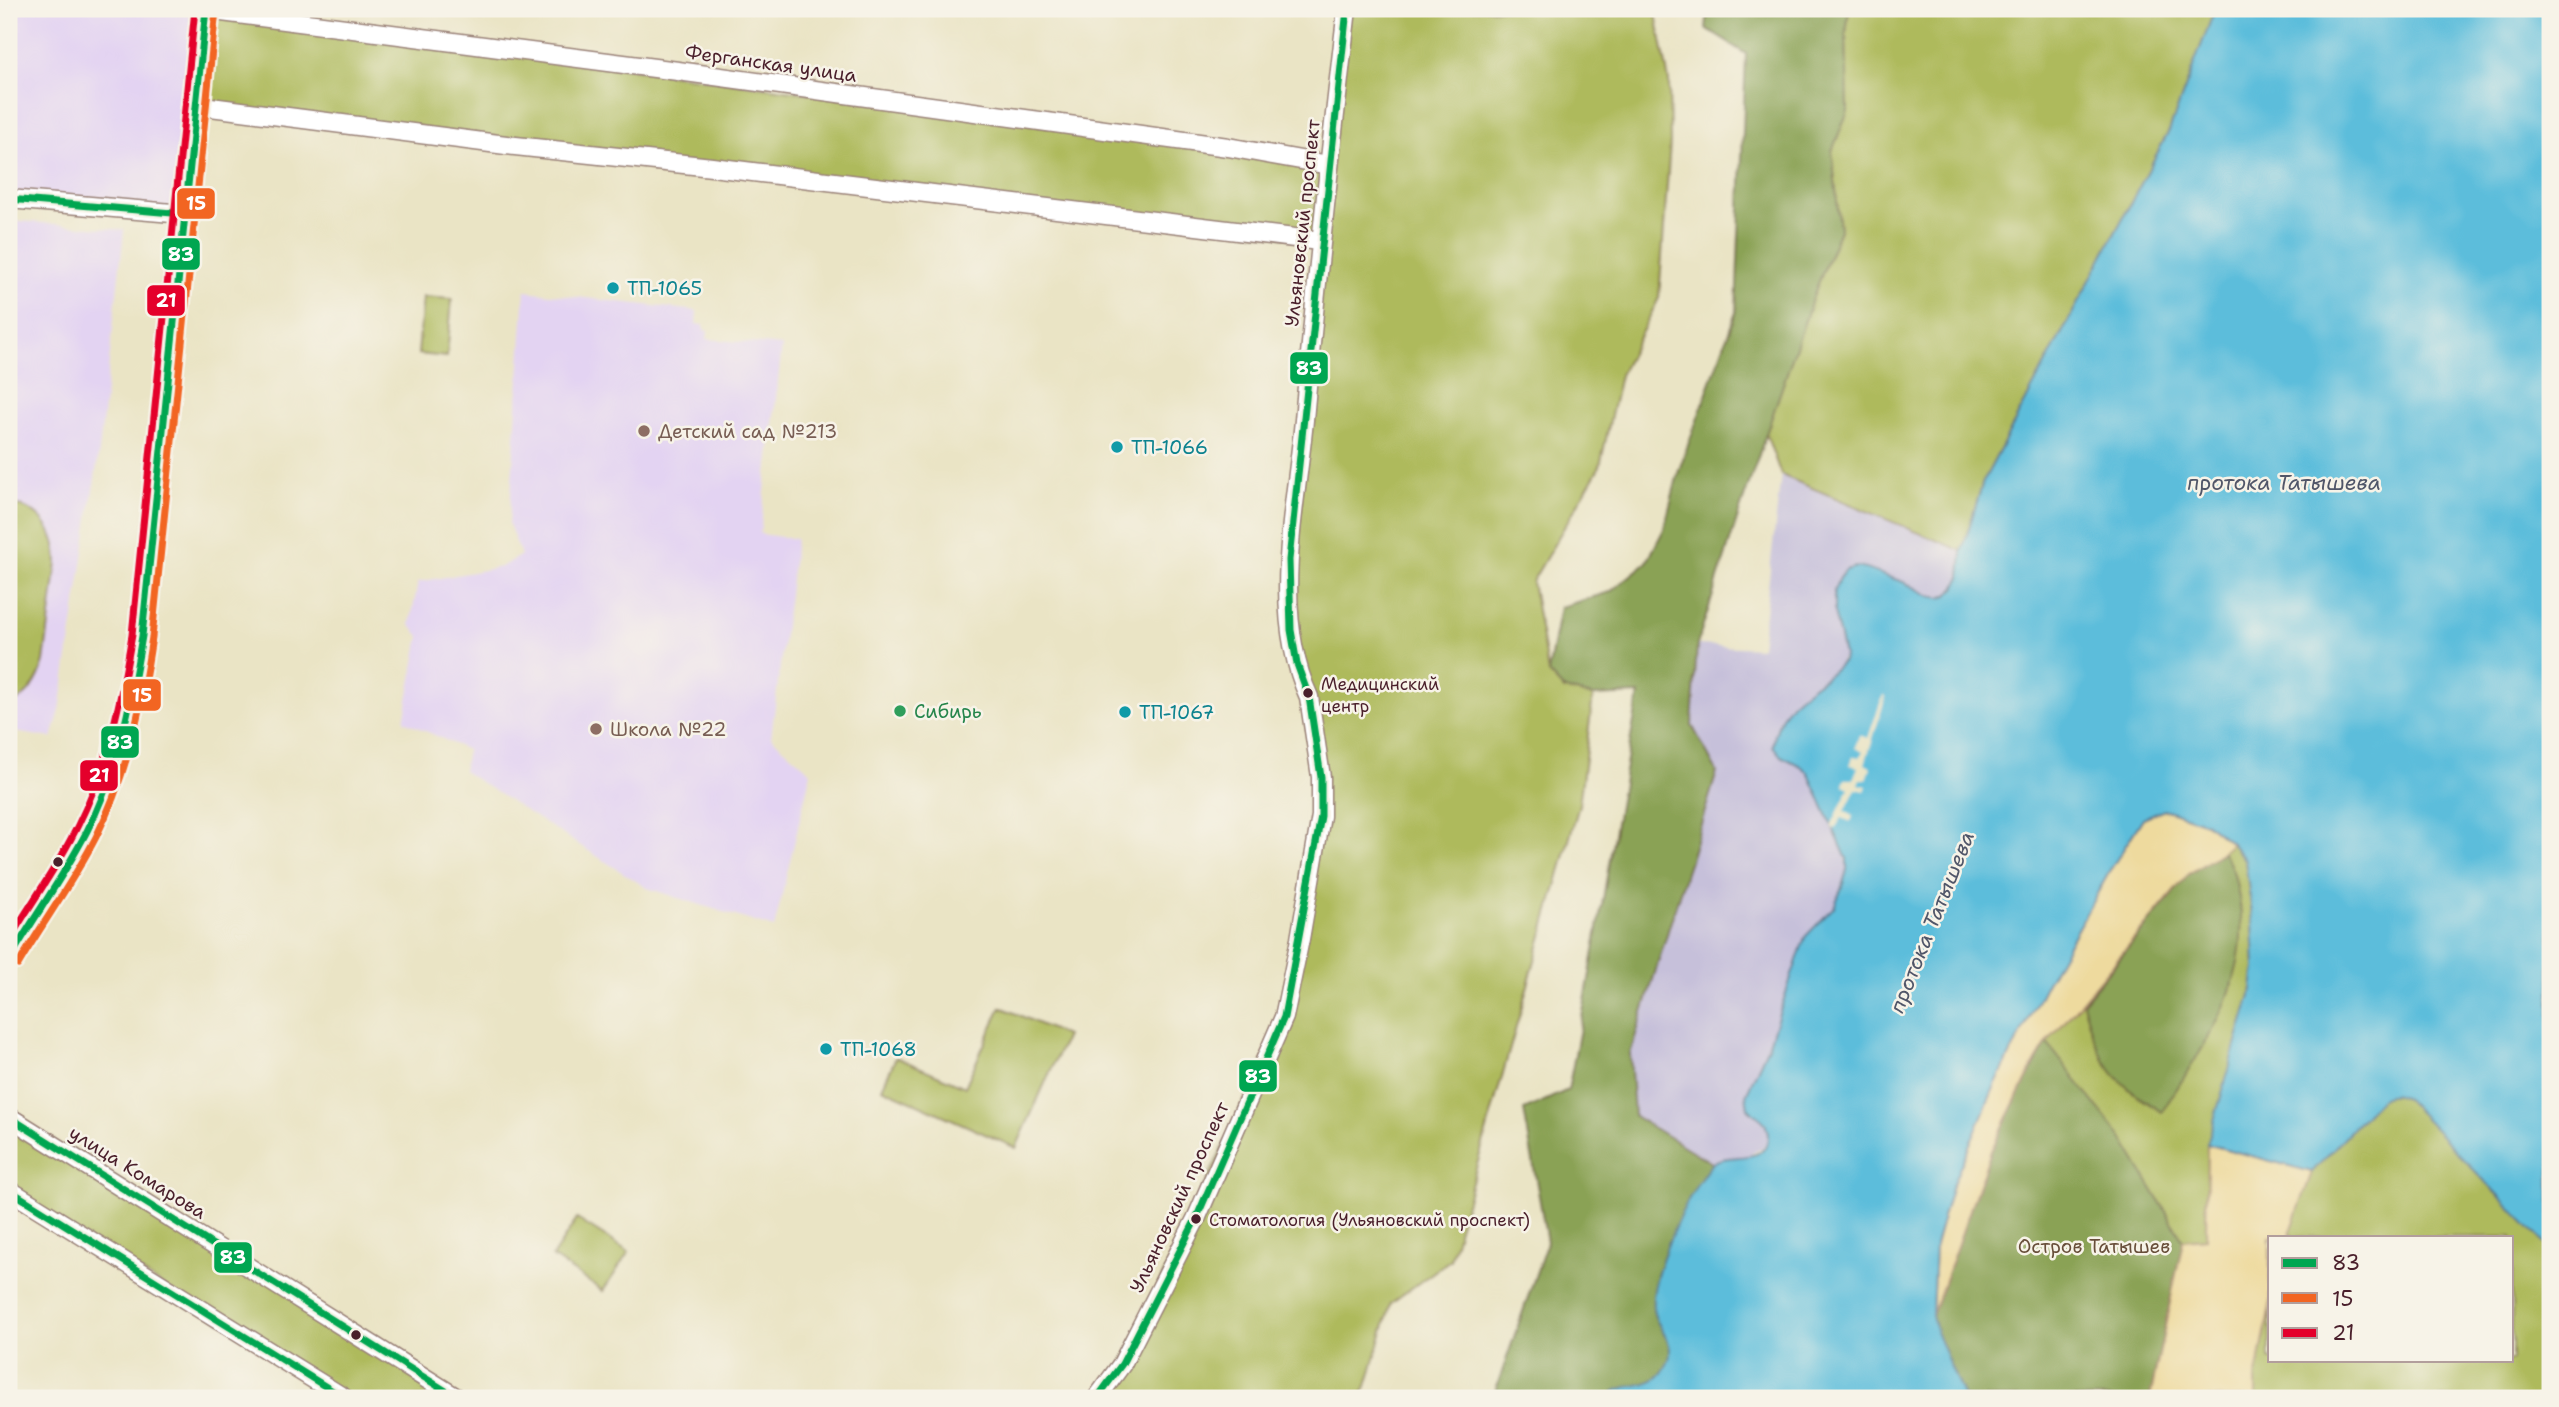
<svg xmlns="http://www.w3.org/2000/svg" width="2559" height="1407" font-family="'Shantell Sans',sans-serif">
  <rect width="100%" height="100%" fill="#f7f3e8"/>
  <filter id="ink" filterUnits="userSpaceOnUse"><feTurbulence type="fractalNoise" baseFrequency=".0143" numOctaves="2"/><feDisplacementMap in="SourceGraphic" scale="14" xChannelSelector="R" yChannelSelector="G"/><feConvolveMatrix kernelMatrix="1 2 1 2 8 2 1 2 1" color-interpolation-filters="sRGB"/></filter>
  <filter id="wash" filterUnits="userSpaceOnUse"><feTurbulence type="fractalNoise" baseFrequency=".00686" numOctaves="4" result="noise"/><feDisplacementMap in="SourceGraphic" scale="28" xChannelSelector="R" yChannelSelector="G"/><feGaussianBlur stdDeviation="1.57" result="paint"/><feColorMatrix in="noise" values="0 0 0 0 0 0 0 0 0 0 0 0 0 0 0 0 0 1.4 0 .05"/><feComposite in="paint" operator="in"/></filter>
  <g filter="url(#wash)">
    <rect width="100%" height="100%" fill="#eae4c5"/>
    <g fill="#e3d3f2">
      <path d="M 9,9 L 206,9 L 184,214 L 9,199 Z"/>
      <path d="M 9,220 L 124,230 L 99,451 L 60,710 L 52,738 L 9,731 Z"/>
      <path d="M 525,291 L 697,311 L 696,324 L 704,325 L 704,330 L 708,331 L 707,339 L 782,346 L 760,534 L 796,539 L 771,737 L 811,772 L 774,928 L 647,888 L 463,771 L 467,750 L 404,721 L 420,636 L 410,625 L 418,582 L 501,567 L 521,555 L 509,524 Z"/>
    </g>
    <path fill="#c6c0da" d="M 1781,475 L 1962,551 L 1963,566 L 1960,579 L 1956,587 L 1949,594 L 1940,598 L 1930,596 L 1906,583 L 1844,655 L 1838,666 L 1791,703 L 1779,721 L 1774,737 L 1781,756 L 1801,766 L 1808,772 L 1844,850 L 1847,870 L 1834,907 L 1805,937 L 1768,1046 L 1746,1095 L 1752,1113 L 1762,1120 L 1767,1127 L 1768,1141 L 1763,1147 L 1748,1156 L 1717,1160 L 1712,1163 L 1634,1116 L 1630,1054 L 1717,772 L 1692,725 L 1697,645 L 1761,648 Z"/>
    <g fill="#aeba5c" stroke="#7c6c44" stroke-width="2" fill-rule="evenodd">
      <path d="M 1347,9 L 1655,9 L 1669,81 L 1670,142 L 1659,298 L 1620,375 L 1600,466 L 1532,582 L 1548,673 L 1563,689 L 1593,696 L 1579,805 L 1450,1260 L 1391,1303 L 1367,1386 L 1359,1398 L 1097,1398 L 1122,1364 L 1283,1017 L 1321,816 L 1291,633 L 1319,241 L 195,105 L 206,10 L 1329,165 Z"/>
      <path d="M 1849,9 L 2215,9 L 2169,131 L 1983,482 L 1962,551 L 1781,475 L 1766,434 L 1815,291 L 1840,230 L 1832,151 L 1848,111 L 1846,34 Z"/>
      <path d="M 423,297 L 452,299 L 447,357 L 418,354 Z"/>
      <path d="M 9,504 C 41,507 57,533 57,563 L 44,662 C 38,683 29,696 9,705 Z"/>
      <path d="M 2231,843 L 2245,860 L 2253,921 L 2255,968 L 2251,995 L 2208,1144 L 2312,1172 L 2379,1100 C 2389,1094 2394,1092 2405,1098 L 2550,1249 L 2550,1398 L 1964,1398 L 1932,1316 L 1995,1085 ZM 2270,1237 L 2512,1237 L 2512,1360 L 2270,1360 Z"/>
      <path d="M 1001,1007 L 1066,1036 L 1016,1148 L 882,1088 L 896,1057 L 965,1087 Z"/>
      <path d="M 9,1117 L 457,1398 L 344,1398 L 9,1190 Z"/>
      <path d="M 577,1219 L 629,1252 L 603,1291 L 552,1257 Z"/>
    </g>
    <g fill="#8aa254" stroke="#6a6040" stroke-width="2">
      <path d="M 1708,9 L 1849,9 L 1846,34 L 1848,111 L 1832,151 L 1840,230 L 1815,291 L 1740,510 L 1697,645 L 1692,725 L 1717,772 L 1630,1054 L 1634,1116 L 1712,1163 C 1688,1197 1653,1265 1653,1306 C 1653,1326 1676,1339 1669,1361 C 1660,1386 1633,1388 1611,1394 L 1608,1398 L 1493,1398 L 1547,1242 L 1524,1110 L 1568,1090 C 1595,958 1614,826 1639,694 L 1593,696 L 1563,689 L 1548,673 L 1560,607 L 1610,592 L 1647,562 L 1664,529 L 1679,470 L 1736,312 L 1746,54 L 1706,29 Z"/>
      <path d="M 2223,853 C 2235,869 2235,879 2239,898 C 2253,984 2205,1043 2162,1112 C 2110,1080 2099,1061 2083,1003 L 2187,876 L 2210,859 Z"/>
      <path d="M 2047,1043 L 2122,1138 L 2183,1240 L 2150,1398 L 1964,1398 L 1936,1332 L 1932,1316 L 1991,1151 L 2014,1102 Z"/>
    </g>
    <g fill="#eeda9e" stroke="#9c7c64" stroke-width="2">
      <path d="M 2164,809 L 2206,823 L 2231,843 C 2220,857 2201,864 2187,876 L 2047,1043 L 2035,1063 L 1991,1151 L 1932,1316 L 1935,1245 L 1951,1188 L 1995,1085 L 2046,984 L 2112,867 L 2143,818 Z"/>
      <path d="M 2207,1144 L 2312,1172 L 2289,1237 L 2270,1237 L 2270,1307 L 2256,1380 L 2256,1398 L 2150,1398 L 2183,1240 L 2206,1238 Z"/>
    </g>
    <path fill="#5cbddb" stroke="#536e83" stroke-width="2" d="M 2215,9 L 2550,9 L 2550,1249 L 2405,1098 C 2394,1092 2389,1094 2379,1100 L 2312,1172 L 2207,1144 L 2251,995 L 2255,968 L 2253,921 L 2245,860 L 2231,843 L 2206,823 L 2164,809 L 2143,818 L 2112,867 L 2046,984 L 1995,1085 L 1951,1188 L 1935,1245 L 1932,1316 L 1936,1332 L 1964,1398 L 1608,1398 C 1622,1377 1655,1396 1668,1362 C 1677,1340 1654,1327 1653,1308 C 1650,1277 1681,1210 1698,1183 C 1702,1177 1708,1167 1714,1162 C 1728,1152 1765,1165 1768,1138 C 1768,1132 1767,1127 1764,1122 C 1760,1117 1753,1114 1748,1108 L 1746,1095 L 1768,1046 L 1805,937 L 1834,907 L 1841,890 L 1847,870 L 1847,859 L 1808,772 L 1801,766 L 1781,756 L 1773,746 C 1780,694 1814,693 1843,661 L 1844,655 L 1834,612 L 1834,591 L 1839,578 L 1846,570 L 1856,567 L 1866,569 L 1906,583 L 1930,596 L 1941,598 L 1949,594 L 1956,587 L 1960,578 L 1962,551 L 1983,482 L 2169,131 Z"/>
    <path fill="#eae4c5" d="M 1883,695 L 1886,696 L 1865,764 L 1871,767 L 1867,780 L 1860,779 L 1858,784 L 1867,786 L 1865,791 L 1856,789 L 1845,811 L 1853,816 L 1851,822 L 1842,818 L 1834,830 L 1831,826 L 1849,788 L 1843,785 L 1845,779 L 1853,779 L 1858,767 L 1850,765 L 1853,757 L 1860,757 L 1863,752 L 1855,748 L 1859,735 L 1868,738 Z"/>
  </g>
  <g filter="url(#ink)">
    <g fill="none" stroke-linecap="round" stroke-linejoin="round">
      <g stroke="#9a8278" stroke-width="21">
        <g id="minor">
          <path d="M 206,10 L 678,71 L 1228,147 L 1329,165"/>
          <path d="M 195,105 L 506,145 L 712,167 L 1319,241"/>
          <path d="M 9,199 L 184,214"/>
          <path d="M 9,1117 L 457,1398"/>
          <path d="M 9,1190 L 344,1398"/>
          <path d="M 1097,1398 L 1122,1364 L 1196,1219 L 1284,1017 L 1300,939 L 1321,816 L 1321,777 L 1309,697 C 1270,612 1296,509 1304,420 C 1316,283 1331,146 1347,9"/>
        </g>
      </g>
      <g stroke="#9a8278" stroke-width="24">
        <path id="major" d="M 9,960 C 37,910 73,865 96,812 C 120,757 133,695 142,636 L 206,9"/>
      </g>
      <use href="#minor" stroke="#fff" stroke-width="18"/>
      <use href="#major" stroke="#fabe6e" stroke-width="21"/>
      <g stroke="#f7f3e8" stroke-width="12">
        <g id="bus-1">
          <path d="M 9,199 L 184,214"/>
          <path d="M 9,960 C 34,917 64,876 87,831 C 118,771 131,703 142,636 L 206,9"/>
          <path d="M 9,1117 L 457,1398"/>
          <path d="M 9,1190 L 344,1398"/>
          <path d="M 1097,1398 L 1122,1364 L 1196,1219 L 1284,1017 L 1321,816 L 1321,777 L 1309,697 L 1297,664 L 1291,630 L 1289,560 L 1347,9"/>
        </g>
      </g>
      <g stroke="#f7f3e8" stroke-width="12">
        <path id="bus-2" d="M 18,965 C 43,922 73,882 96,837 C 127,775 142,705 152,637 L 216,10"/>
      </g>
      <g stroke="#f7f3e8" stroke-width="12">
        <path id="bus-3" d="M 9,940 C 32,901 59,865 78,825 C 108,765 121,700 132,635 L 195,9"/>
      </g>
      <use href="#bus-1" stroke="#00a651" stroke-width="7"/>
      <use href="#bus-2" stroke="#f26522" stroke-width="7"/>
      <use href="#bus-3" stroke="#e4002b" stroke-width="7"/>
    </g>
  </g>
  <g fill="#0f9aa8" stroke="#f7f3e8" stroke-width="2.5">
    <circle cx="613" cy="288" r="7"/>
    <circle cx="1117" cy="447" r="7"/>
    <circle cx="1125" cy="712" r="7"/>
    <circle cx="826" cy="1049" r="7"/>
  </g>
  <g fill="#8d6e63" stroke="#f7f3e8" stroke-width="2.5">
    <circle cx="644" cy="431" r="7"/>
    <circle cx="596" cy="729" r="7"/>
  </g>
  <g fill="#4a1f2b" stroke="#f7f3e8" stroke-width="2.5">
    <circle cx="1308" cy="693" r="6"/>
    <circle cx="58" cy="862" r="6"/>
    <circle cx="1196" cy="1219" r="6"/>
    <circle cx="356" cy="1335" r="6"/>
  </g>
  <circle fill="#2e9e5b" stroke="#f7f3e8" stroke-width="2.5" cx="900" cy="711" r="7"/>
  <g text-anchor="middle" stroke-width="5" stroke-linejoin="round" paint-order="stroke">
    <g font-size="17" fill="#4a1f2b" stroke="#f7f3e8" text-anchor="start">
      <text x="1321" y="690">Медицинский<tspan x="1321" dy="22">центр</tspan></text>
      <text x="1209" y="1226">Стоматология (Ульяновский проспект)</text>
    </g>
    <g font-size="19" fill="#4a1f2b" stroke="#f7f3e8">
      <text transform="translate(771 63) rotate(8)" y="7">Ферганская улица</text>
      <text transform="translate(1302 223) rotate(-84)" y="7">Ульяновский проспект</text>
      <text transform="translate(138 1172) rotate(32)" y="7">улица Комарова</text>
      <text transform="translate(1179 1197) rotate(-65)" y="7">Ульяновский проспект</text>
    </g>
    <g font-size="19" fill="#0d838f" stroke="#f7f3e8" text-anchor="start">
      <text x="627" y="295">ТП-1065</text>
      <text x="1131" y="454">ТП-1066</text>
      <text x="1139" y="719">ТП-1067</text>
      <text x="840" y="1056">ТП-1068</text>
    </g>
    <g font-size="19" fill="#785e54" stroke="#f7f3e8" text-anchor="start">
      <text x="658" y="438">Детский сад №213</text>
      <text x="610" y="736">Школа №22</text>
    </g>
    <g font-size="19" fill="#27864d" stroke="#f7f3e8" text-anchor="start">
      <text x="914" y="718">Сибирь</text>
    </g>
    <g font-size="19" fill="#684e3a" stroke="#f7f3e8">
      <text x="2094" y="1253">Остров Татышев</text>
    </g>
    <g font-size="21" font-style="italic" fill="#505669" stroke="#f7f3e8">
      <text x="2284" y="490">протока Татышева</text>
      <text transform="translate(1932 922) rotate(-68)" y="7">протока Татышева</text>
    </g>
  </g>
  <g stroke="#f7f3e8" stroke-width="2.5">
    <rect x="176" y="187" width="40" height="33" rx="7" fill="#f26522"/>
    <rect x="161" y="237" width="40" height="34" rx="7" fill="#00a651"/>
    <rect x="146" y="284" width="40" height="33" rx="7" fill="#e4002b"/>
    <rect x="1289" y="351" width="40" height="34" rx="7" fill="#00a651"/>
    <rect x="122" y="678" width="40" height="34" rx="7" fill="#f26522"/>
    <rect x="100" y="725" width="40" height="34" rx="7" fill="#00a651"/>
    <rect x="79" y="759" width="40" height="33" rx="7" fill="#e4002b"/>
    <rect x="1238" y="1059" width="40" height="34" rx="7" fill="#00a651"/>
    <rect x="213" y="1241" width="40" height="33" rx="7" fill="#00a651"/>
  </g>
  <g font-size="19" text-anchor="middle" font-weight="bold" fill="#fff">
    <text x="196" y="210">15</text>
    <text x="181" y="261">83</text>
    <text x="166" y="307">21</text>
    <text x="1309" y="375">83</text>
    <text x="142" y="702">15</text>
    <text x="120" y="749">83</text>
    <text x="99" y="782">21</text>
    <text x="1258" y="1083">83</text>
    <text x="233" y="1264">83</text>
  </g>
  <rect width="2559" height="1407" fill="none" stroke="#f7f3e8" stroke-width="35"/>
  <rect x="2268" y="1236" width="245" height="126" fill="#f7f3e8" stroke="#b29e9c" stroke-width="2"/>
  <rect x="2282" y="1258" width="35" height="10" fill="#00a651" stroke="#b29e9c" stroke-width="2"/>
  <text x="2332" y="1270" font-size="21" fill="#4a1f2b">83</text>
  <rect x="2282" y="1293" width="35" height="10" fill="#f26522" stroke="#b29e9c" stroke-width="2"/>
  <text x="2332" y="1306" font-size="21" fill="#4a1f2b">15</text>
  <rect x="2282" y="1328" width="35" height="10" fill="#e4002b" stroke="#b29e9c" stroke-width="2"/>
  <text x="2332" y="1340" font-size="21" fill="#4a1f2b">21</text>
</svg>
